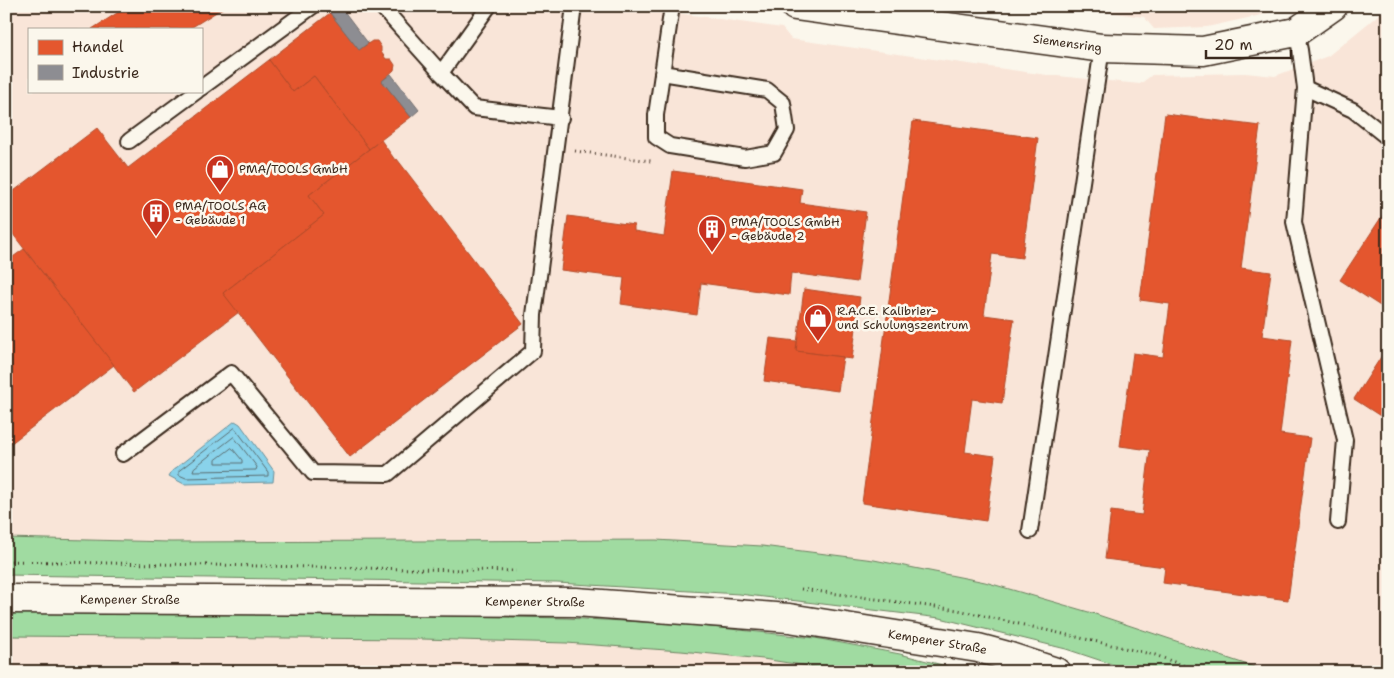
<svg xmlns="http://www.w3.org/2000/svg" width="1394" height="678" font-family="'Shantell Sans',sans-serif">
  <rect width="100%" height="100%" fill="#fbf7ec"/>
  <filter id="ink" filterUnits="userSpaceOnUse"><feTurbulence type="fractalNoise" baseFrequency=".02" numOctaves="2"/><feDisplacementMap in="SourceGraphic" scale="10" xChannelSelector="R" yChannelSelector="G"/><feConvolveMatrix kernelMatrix="1 2 1 2 8 2 1 2 1" color-interpolation-filters="sRGB"/></filter>
  <g filter="url(#ink)">
    <g fill="#f9e5d8" fill-rule="evenodd">
      <path d="M 6,6 L 629,6 L 782,28 L 791,39 L 1047,75 L 1140,84 L 1152,75 L 1245,73 L 1275,76 L 1328,56 L 1388,7 L 1388,672 L 1269,672 L 1092,613 L 985,582 L 874,560 L 762,546 L 656,540 L 170,542 L 6,538 ZM 29,29 L 201,29 L 201,91 L 29,91 Z"/>
      <path d="M 1063,6 L 1287,6 L 1261,15 L 1207,27 L 1154,29 L 1144,17 Z"/>
      <path d="M 6,636 L 423,639 L 566,643 L 681,651 L 763,659 L 847,672 L 6,672 Z"/>
    </g>
    <g fill="#a0dba1" stroke="#6e8260">
      <path d="M 6,538 L 170,542 L 656,540 L 762,546 L 874,560 L 985,582 L 1092,613 L 1269,672 L 1135,672 L 1066,649 L 940,618 L 739,594 L 557,583 L 6,575 Z"/>
      <path d="M 6,610 L 404,615 L 565,618 L 683,624 L 815,638 L 900,654 L 969,672 L 847,672 L 763,659 L 681,651 L 566,643 L 422,639 L 6,636 Z"/>
    </g>
    <path fill="#89d2ea" stroke="#6a8f98" d="M 235,421 L 240,424 L 274,471 L 273,482 L 184,484 L 169,476 L 172,471 Z"/>
    <g fill="#e4572e" stroke="#b14a29">
      <path d="M 128,6 L 226,6 L 189,29 L 92,29 Z"/>
      <path d="M 330,13 L 359,50 L 372,41 L 377,41 L 381,47 L 381,52 L 386,59 L 391,59 L 395,65 L 394,70 L 382,81 L 411,117 L 369,149 L 314,76 L 293,92 L 269,60 Z"/>
      <path d="M 269,60 L 293,92 L 314,76 L 369,149 L 309,195 L 324,215 L 223,293 L 239,312 L 134,392 L 6,225 L 6,197 L 97,128 L 128,168 Z"/>
      <path d="M 1165,114 L 1260,126 L 1241,268 L 1271,272 L 1262,336 L 1292,340 L 1280,434 L 1310,438 L 1288,600 L 1163,583 L 1165,567 L 1105,559 L 1111,511 L 1142,515 L 1150,450 L 1120,446 L 1133,353 L 1163,357 L 1170,304 L 1140,300 Z"/>
      <path d="M 913,121 L 1038,138 L 1022,258 L 992,254 L 984,315 L 1014,319 L 1002,403 L 972,399 L 965,452 L 995,456 L 986,521 L 862,503 Z"/>
      <path d="M 381,140 L 395,160 L 397,159 L 523,324 L 350,457 L 223,293 L 324,215 L 309,195 Z"/>
      <path d="M 673,171 L 802,189 L 800,203 L 866,212 L 857,282 L 791,273 L 789,295 L 701,283 L 697,315 L 621,304 L 624,278 L 561,270 L 568,216 L 634,225 L 634,231 L 664,236 Z"/>
      <path d="M 1388,207 L 1388,311 L 1340,280 Z"/>
      <path d="M 24,249 L 114,365 L 6,447 L 6,262 Z"/>
      <path d="M 804,289 L 860,297 L 852,359 L 843,358 L 843,357 L 796,351 Z"/>
      <path d="M 770,338 L 797,341 L 796,351 L 843,357 L 838,391 L 764,381 Z"/>
      <path d="M 1388,346 L 1388,421 L 1354,399 Z"/>
    </g>
    <g fill="#8d8d92" stroke="#746f6f">
      <path d="M 340,6 L 368,43 L 359,50 L 330,13 Z"/>
      <path d="M 391,74 L 419,110 L 411,117 L 382,81 Z"/>
    </g>
    <g fill="none" stroke-linecap="round" stroke-linejoin="round">
      <g stroke="#5a6d70" stroke-width="1">
        <path d="M 235,428 L 268,472 L 268,476 L 186,478 L 179,475 L 179,471 Z"/>
        <path d="M 234,437 L 257,467 L 256,470 L 193,471 L 194,468 Z"/>
        <path d="M 232,448 L 242,460 L 242,463 L 216,463 L 216,460 Z"/>
      </g>
      <g stroke="#3b2a1e" stroke-width="18">
        <g id="service">
          <path d="M 381,6 L 441,73 L 489,6"/>
          <path d="M 1296,32 L 1300,50 L 1305,88 L 1294,222 L 1345,440 L 1338,522"/>
          <path d="M 441,73 L 474,108 L 561,118"/>
          <path d="M 662,73 L 767,90 L 783,103 L 787,130 L 774,153 L 745,158 L 670,146 L 656,137 L 656,115 L 672,6"/>
          <path d="M 201,88 L 313,6"/>
          <path d="M 1305,88 L 1353,110 L 1388,138"/>
          <path d="M 129,141 L 197,91"/>
          <path d="M 123,454 L 231,373 L 313,473 L 388,474 L 533,351 L 534,315 L 574,6"/>
          <path d="M 1030,531 L 1102,48"/>
        </g>
      </g>
      <g stroke="#3b2a1e" stroke-width="31">
        <g id="minor">
          <path id="s1" d="M 795,6 L 1102,48 L 1203,51 L 1296,32 L 1333,6"/>
        </g>
      </g>
      <g stroke="#3b2a1e" stroke-width="31">
        <g id="secondary">
          <path id="s2" d="M 6,599 L 576,602 L 789,618 L 978,648 L 1004,655 L 1056,672"/>
        </g>
      </g>
      <g stroke="#3b2a1e" stroke-width="3" stroke-dasharray="1 4" stroke-linecap="butt">
        <path d="M 575,151 L 651,161"/>
        <path d="M 6,561 L 516,571"/>
        <path d="M 801,589 L 958,610 L 1155,655 L 1201,672"/>
      </g>
      <use href="#service" stroke="#fbf7ec" stroke-width="14"/>
      <use href="#minor" stroke="#fbf7ec" stroke-width="28"/>
      <use href="#secondary" stroke="#fbf7ec" stroke-width="28"/>
    </g>
  </g>
  <defs>
    <g id="shop-pin" transform="scale(1.4375)"><path d="M0 17L-7.5 6A9.5 9.5 0 1 1 7.5 6Z" fill="#c8321e" stroke="#fbf7ec"/><path d="M-5-2.5h2.3a2.7 3.5 0 0 1 5.4 0H5L5.5 6h-11ZM-1.5-2.5h3a1.5 2.3 0 0 0-3 0Z" fill="#fff"/></g>
    <g id="building-pin" transform="scale(1.4375)"><path d="M0 17L-7.5 6A9.5 9.5 0 1 1 7.5 6Z" fill="#c8321e" stroke="#fbf7ec"/><path d="M-4-6H4V6H1V3H-1V6H-4ZM-2.5-4.3h1.7v1.8h-1.7ZM.8-4.3h1.7v1.8H.8ZM-2.5-1h1.7V.8h-1.7ZM.8-1h1.7V.8H.8Z" fill="#fff"/></g>
  </defs>
  <g fill-rule="evenodd">
    <use href="#shop-pin" x="220" y="169"/>
    <use href="#building-pin" x="156" y="213"/>
    <use href="#building-pin" x="712" y="229"/>
    <use href="#shop-pin" x="818" y="318"/>
  </g>
  <g text-anchor="middle" stroke-width="5" stroke-linejoin="round" paint-order="stroke">
    <g font-size="12" fill="#3b2a1e" stroke="#fbf7ec">
      <text dy="4" stroke="none"><textPath href="#s1" startOffset="275">Siemensring</textPath></text>
      <text dy="4" stroke="none"><textPath href="#s2" startOffset="124">Kempener Straße</textPath></text>
      <text dy="4" stroke="none"><textPath href="#s2" startOffset="529">Kempener Straße</textPath></text>
      <text dy="4" stroke="none"><textPath href="#s2" startOffset="934">Kempener Straße</textPath></text>
    </g>
    <g font-size="12" fill="#3b2a1e" stroke="#fbf7ec" text-anchor="start">
      <text x="239" y="173">PMA/TOOLS GmbH</text>
      <text x="175" y="210">PMA/TOOLS AG<tspan x="175" dy="14">- Gebäude 1</tspan></text>
      <text x="731" y="226">PMA/TOOLS GmbH<tspan x="731" dy="14">- Gebäude 2</tspan></text>
      <text x="837" y="315">R.A.C.E. Kalibrier-<tspan x="837" dy="14">und Schulungszentrum</tspan></text>
    </g>
  </g>
  <rect width="1394" height="678" fill="none" stroke="#fbf7ec" stroke-width="25"/>
  <rect x="12" y="12" width="1369" height="653" fill="none" stroke="#3b2a1e" stroke-width="2" filter="url(#ink)"/>
  <rect x="28" y="28" width="175" height="65" fill="#fbf7ec" stroke="#aea59a"/>
  <rect x="38" y="40" width="25" height="15" fill="#e4572e" stroke="#aea59a"/>
  <text x="72" y="52" font-size="15" fill="#3b2a1e">Handel</text>
  <rect x="38" y="65" width="25" height="15" fill="#8d8d92" stroke="#aea59a"/>
  <text x="72" y="78" font-size="15" fill="#3b2a1e">Industrie</text>
  <path d="M1206 50v8h85v-8" fill="none" stroke="#3b2a1e" stroke-width="2.5"/>
  <text x="1214" y="50" font-size="15" fill="#3b2a1e" stroke="#fbf7ec" stroke-width="4" paint-order="stroke">20 m</text>
</svg>
